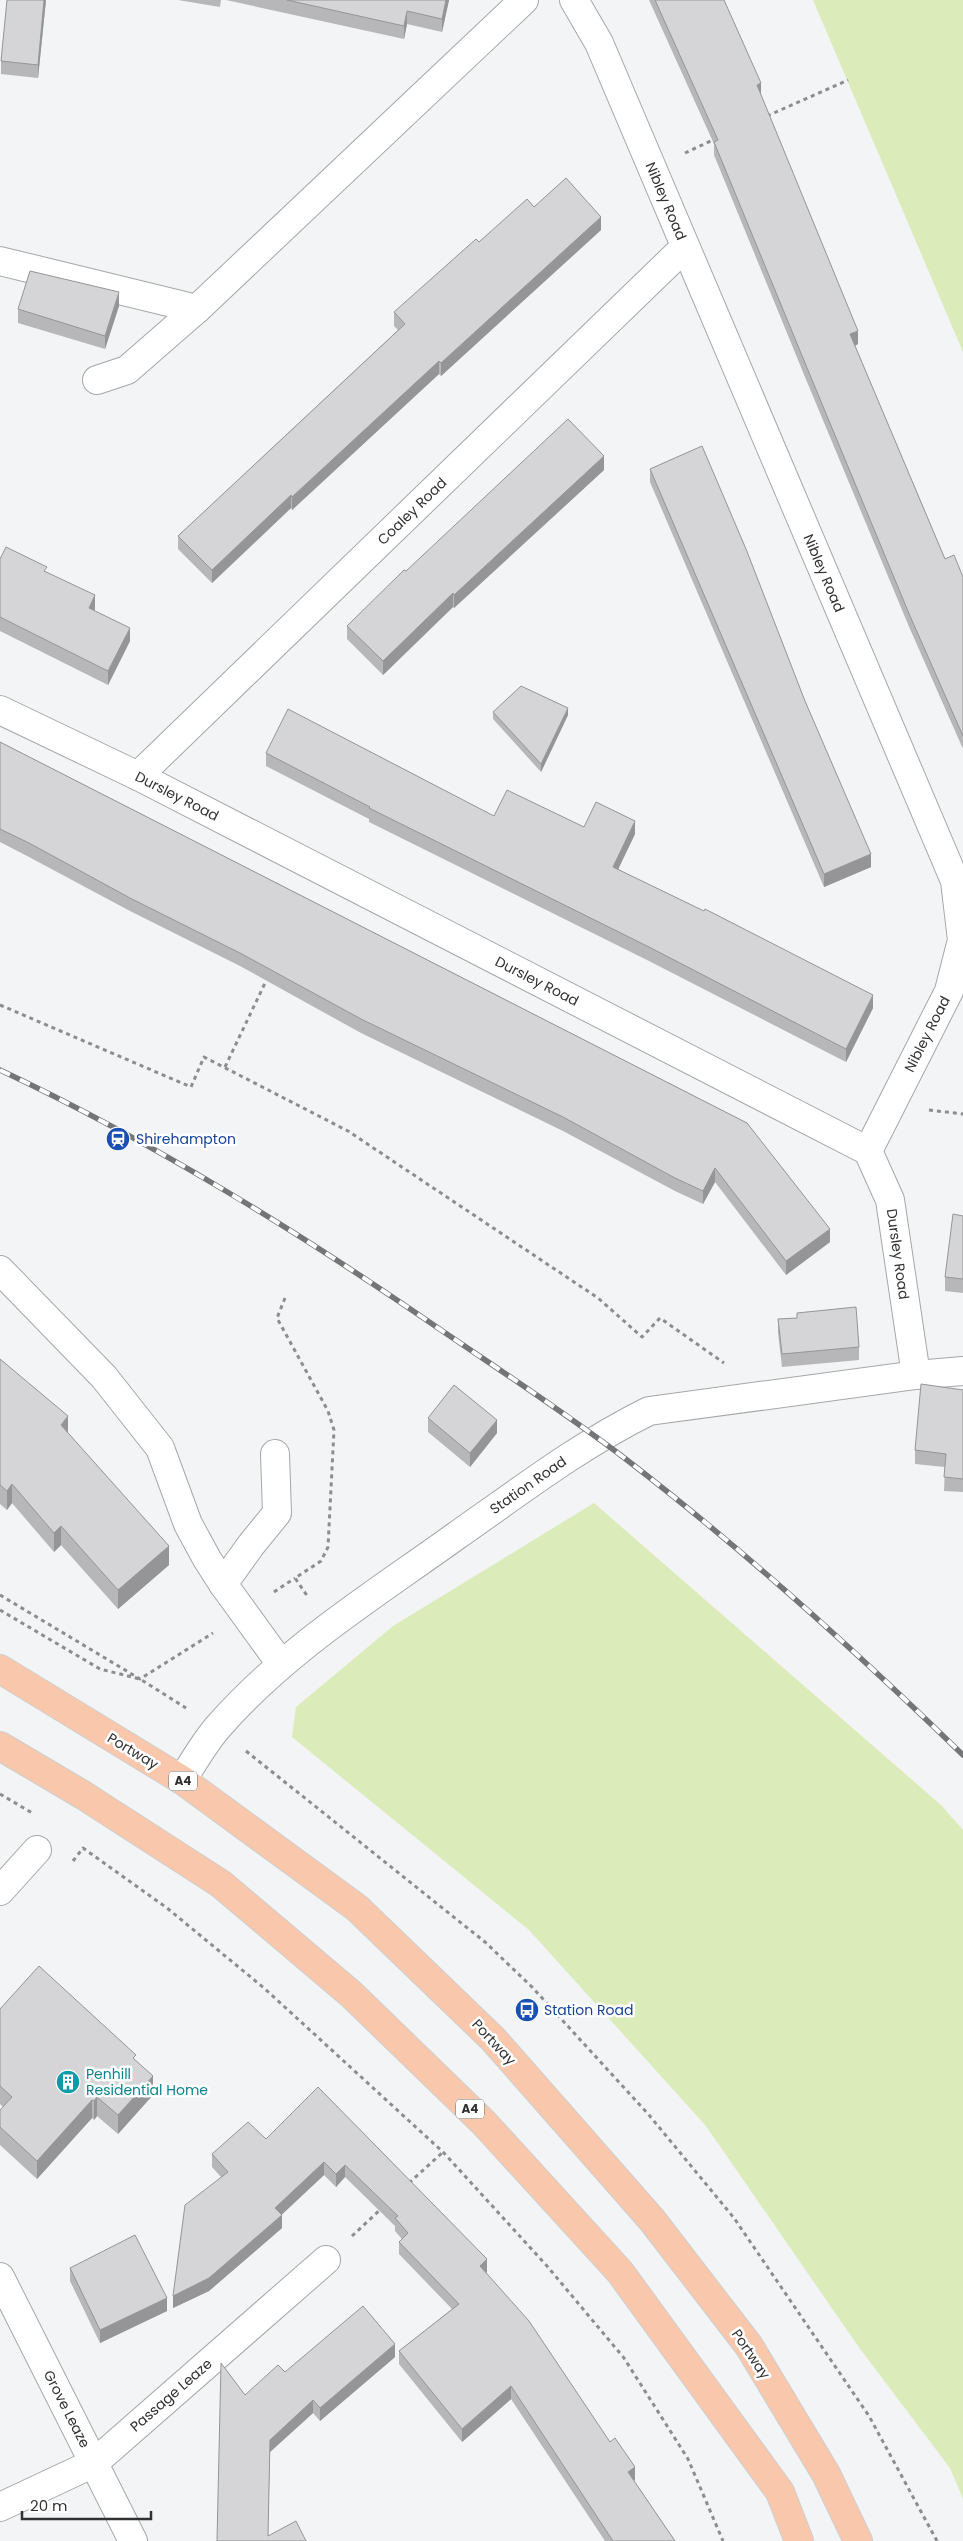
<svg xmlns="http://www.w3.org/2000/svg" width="963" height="2541" font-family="Poppins,sans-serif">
  <rect width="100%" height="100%" fill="#f2f4f6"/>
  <g fill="#dcebba">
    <path d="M 813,0 L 963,0 L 963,352 Z"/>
    <path d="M 594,1503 L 941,1805 L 963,1830 L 963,2499 L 950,2468 L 858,2346 L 706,2126 L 529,1930 L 292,1737 L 296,1707 L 393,1626 Z"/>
  </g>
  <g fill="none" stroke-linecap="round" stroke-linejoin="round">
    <g stroke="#a5a7a8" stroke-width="30">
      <g id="minor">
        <path d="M 574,0 L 599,43 L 955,881 L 962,940 L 949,991 L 868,1151"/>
        <path d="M 0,261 L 197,309"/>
        <path d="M 97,380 L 127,370 L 197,309 L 524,0"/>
        <path d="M 0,710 L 138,776 L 868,1151 L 890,1200 L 916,1375"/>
        <path d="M 138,776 L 685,247"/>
        <path d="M 0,1270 L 104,1377 L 160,1448 L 188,1524 L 207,1559 L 223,1584 L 281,1664"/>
        <path d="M 223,1584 L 251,1545 L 277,1513 L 275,1454"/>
        <path d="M 182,1780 C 193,1763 204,1743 218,1727 C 285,1650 374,1595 456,1536 C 519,1492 580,1445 649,1411 L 916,1375 L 963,1371"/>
        <path d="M 0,1891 L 37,1850"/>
        <path d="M 0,2277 L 133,2541"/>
        <path d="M 0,2507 L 94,2463 L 326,2260"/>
      </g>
    </g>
    <g stroke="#cecece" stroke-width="30">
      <g id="highway">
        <path d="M 0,1669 L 182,1780 L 357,1908 L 493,2039 L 652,2220 L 749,2346 L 826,2474 L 858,2541"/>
        <path d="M 0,1746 L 83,1795 L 221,1884 L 351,1994 L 484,2123 L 620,2272 L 780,2492 L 799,2541"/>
      </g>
    </g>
    <g stroke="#8c8d8f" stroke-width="3" stroke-dasharray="4 4" stroke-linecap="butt">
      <path d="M 767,116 L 848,80"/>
      <path d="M 685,153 L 715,139"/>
      <path d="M 0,1005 L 191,1087 L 204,1057 L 348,1131 L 598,1298 L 642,1337 L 660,1318 L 724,1363"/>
      <path d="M 225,1067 L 266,981"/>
      <path d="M 929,1110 L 963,1114"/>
      <path d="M 285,1298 L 277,1318 L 328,1411 L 334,1430 L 328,1547 L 321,1561 L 295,1578 L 308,1597"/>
      <path d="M 274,1592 L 295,1578"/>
      <path d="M 0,1595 L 140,1679 L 213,1633"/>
      <path d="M 0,1610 L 100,1669 L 140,1679 L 186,1708"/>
      <path d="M 246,1751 L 485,1942 L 532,1987 L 649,2115 L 734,2218 L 869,2416 L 937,2541"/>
      <path d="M 0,1794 L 34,1814"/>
      <path d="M 73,1861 L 83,1848 L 167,1908 L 264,1988 L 443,2152 L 547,2266 L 624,2358 L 688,2459 L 723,2541"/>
      <path d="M 409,2183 L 443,2152"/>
      <path d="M 352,2236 L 381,2209"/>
    </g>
    <use href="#minor" stroke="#fff" stroke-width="28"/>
    <use href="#highway" stroke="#f9c8ac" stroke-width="28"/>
    <g stroke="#747576" stroke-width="5.5">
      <path id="rail" d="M 0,1070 C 155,1143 300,1233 441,1330 C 504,1373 567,1414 627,1460 C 745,1551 856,1651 963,1755"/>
    </g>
    <use href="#rail" stroke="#fff" stroke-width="4" stroke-dasharray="11" stroke-linecap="butt"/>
  </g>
  <g fill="#b7b6b8">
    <path d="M 46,0 L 38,78 L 1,74 L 1,61 Z"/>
    <path d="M 178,0 L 221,0 L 220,7 Z"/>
    <path d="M 226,0 L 449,0 L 442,32 L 407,24 L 404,39 Z"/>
    <path d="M 649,0 L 724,0 L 858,344 L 855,346 L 945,559 L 963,577 L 963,749 L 910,629 L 805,377 L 714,155 L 714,144 Z"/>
    <path d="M 534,207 L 601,230 L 441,376 L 439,374 L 292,510 L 291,508 L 212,583 L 178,549 L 178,536 L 398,330 L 394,326 L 394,312 L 479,242 Z"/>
    <path d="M 119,306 L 105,349 L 18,323 L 18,309 Z"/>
    <path d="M 650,469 L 871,867 L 824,887 L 650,482 Z"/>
    <path d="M 604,470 L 454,608 L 453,607 L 383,675 L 347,639 L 347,626 L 406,571 Z"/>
    <path d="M 0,559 L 47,572 L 95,609 L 94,611 L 130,641 L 108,685 L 0,631 Z"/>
    <path d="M 493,712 L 568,715 L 541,772 L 493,719 Z"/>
    <path d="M 0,742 L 747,1123 L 830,1242 L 786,1275 L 715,1182 L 703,1204 L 675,1191 L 563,1131 L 361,1033 L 240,966 L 130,911 L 29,857 L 0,842 Z"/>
    <path d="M 266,753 L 494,816 L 635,834 L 618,869 L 873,1008 L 846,1062 L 649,961 L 369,822 L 369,819 L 266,766 Z"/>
    <path d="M 963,1216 L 963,1293 L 945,1291 L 945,1277 Z"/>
    <path d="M 778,1319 L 859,1347 L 859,1360 L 782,1367 L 778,1333 Z"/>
    <path d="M 0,1359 L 68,1434 L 169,1565 L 118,1609 L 61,1545 L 54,1552 L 12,1503 L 7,1510 L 0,1504 Z"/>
    <path d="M 963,1390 L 963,1492 L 944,1491 L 945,1467 L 915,1464 L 915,1450 Z"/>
    <path d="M 428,1418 L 497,1433 L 470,1467 L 428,1432 Z"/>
    <path d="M 0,2009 L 136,2061 L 153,2095 L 118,2134 L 97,2116 L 94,2120 L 92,2118 L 37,2179 L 0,2145 L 0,2110 L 3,2107 L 0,2104 Z"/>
    <path d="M 318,2087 L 487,2272 L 486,2273 L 610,2442 L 635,2480 L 634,2481 L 675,2541 L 605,2541 L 511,2399 L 462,2442 L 399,2364 L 399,2351 L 452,2309 L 399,2254 L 399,2242 L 402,2239 L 395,2231 L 395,2226 L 345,2177 L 336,2187 L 324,2175 L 281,2215 L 282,2228 L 209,2291 L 173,2308 L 221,2177 L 212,2167 L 212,2154 L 266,2139 Z"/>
    <path d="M 70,2268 L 167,2311 L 100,2343 L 70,2281 Z"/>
    <path d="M 395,2357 L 320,2421 L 313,2413 L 270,2452 L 268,2535 L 306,2541 L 217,2541 L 245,2395 L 285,2372 Z"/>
  </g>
  <g fill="#959496">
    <path d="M 44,0 L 46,0 L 38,78 L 38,65 Z"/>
    <path d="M 446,0 L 449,0 L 442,32 L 442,19 Z"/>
    <path d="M 407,11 L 407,24 L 404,39 L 404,26 Z"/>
    <path d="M 761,83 L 761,96 L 757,85 Z"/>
    <path d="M 601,217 L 601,230 L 441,376 L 441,363 Z"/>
    <path d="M 119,292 L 119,306 L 105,349 L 105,336 Z"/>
    <path d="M 858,331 L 858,344 L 850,348 L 850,334 Z"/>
    <path d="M 439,361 L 439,374 L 292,510 L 292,497 Z"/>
    <path d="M 604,456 L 604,470 L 454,608 L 454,595 Z"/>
    <path d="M 291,495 L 291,508 L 212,583 L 212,570 Z"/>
    <path d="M 453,593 L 453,607 L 383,675 L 383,661 Z"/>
    <path d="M 95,595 L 95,609 L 89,622 L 89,608 Z"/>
    <path d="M 130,628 L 130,641 L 108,685 L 108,671 Z"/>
    <path d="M 568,708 L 568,715 L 541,772 L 541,764 Z"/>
    <path d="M 635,821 L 635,834 L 613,880 L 613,867 Z"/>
    <path d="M 871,854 L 871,867 L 824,887 L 824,874 Z"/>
    <path d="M 873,995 L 873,1008 L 846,1062 L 846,1049 Z"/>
    <path d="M 715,1168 L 715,1182 L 703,1204 L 703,1191 Z"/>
    <path d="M 830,1229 L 830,1242 L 786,1275 L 786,1261 Z"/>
    <path d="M 68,1416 L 68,1435 L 61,1425 Z"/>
    <path d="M 497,1420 L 497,1433 L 470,1467 L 470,1453 Z"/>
    <path d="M 12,1484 L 12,1503 L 7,1510 L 7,1491 Z"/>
    <path d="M 61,1526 L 61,1545 L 54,1552 L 54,1533 Z"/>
    <path d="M 169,1546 L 169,1565 L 118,1609 L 118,1590 Z"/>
    <path d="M 153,2076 L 153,2095 L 118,2134 L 118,2115 Z"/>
    <path d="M 97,2097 L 97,2116 L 94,2120 L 94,2101 Z"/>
    <path d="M 92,2100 L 92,2118 L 37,2179 L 37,2161 Z"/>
    <path d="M 324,2162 L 324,2175 L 275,2221 L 275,2208 Z"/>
    <path d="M 345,2165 L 345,2177 L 336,2187 L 336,2174 Z"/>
    <path d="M 282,2215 L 282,2228 L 209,2291 L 173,2308 L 173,2296 Z"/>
    <path d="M 487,2259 L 487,2272 L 480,2279 L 480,2266 Z"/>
    <path d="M 167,2298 L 167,2311 L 100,2343 L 100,2330 Z"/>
    <path d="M 395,2344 L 395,2357 L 320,2421 L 320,2408 Z"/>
    <path d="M 511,2386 L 511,2399 L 462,2442 L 462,2429 Z"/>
    <path d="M 313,2400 L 313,2413 L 270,2452 L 270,2440 Z"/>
    <path d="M 635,2467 L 635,2480 L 628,2484 L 628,2472 Z"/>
  </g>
  <g fill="#d5d4d6" stroke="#959496">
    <path d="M 7,0 L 44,0 L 38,65 L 1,61 Z"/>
    <path d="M 287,0 L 446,0 L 442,19 L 407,11 L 404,26 Z"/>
    <path d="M 655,0 L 724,0 L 761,83 L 757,85 L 858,331 L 850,334 L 945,559 L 954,555 L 963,577 L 963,736 L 910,616 L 805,363 L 714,142 L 718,140 Z"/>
    <path d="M 566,178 L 601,217 L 441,363 L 439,361 L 292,497 L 291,495 L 212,570 L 178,536 L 405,324 L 394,312 L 476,239 L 479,242 L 527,199 L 534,207 Z"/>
    <path d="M 30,271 L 119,292 L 105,336 L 18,309 Z"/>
    <path d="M 568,419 L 604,456 L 454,595 L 453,593 L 383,661 L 347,626 L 404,570 L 406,571 Z"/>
    <path d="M 702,446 L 746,549 L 805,701 L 871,854 L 824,874 L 650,469 Z"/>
    <path d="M 6,547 L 47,567 L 44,571 L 95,595 L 89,608 L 130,628 L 108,671 L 0,617 L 0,559 Z"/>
    <path d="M 521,686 L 568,708 L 541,764 L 493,712 Z"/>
    <path d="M 288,709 L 494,816 L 507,790 L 584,827 L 596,802 L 635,821 L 613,867 L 704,911 L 705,909 L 873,995 L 846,1049 L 649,947 L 369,808 L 370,807 L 266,753 Z"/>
    <path d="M 0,742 L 747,1123 L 830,1229 L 786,1261 L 715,1168 L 703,1191 L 675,1178 L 563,1117 L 361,1019 L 240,953 L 130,898 L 29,843 L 0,829 Z"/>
    <path d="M 953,1214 L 963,1216 L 963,1279 L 945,1277 Z"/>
    <path d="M 856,1307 L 859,1347 L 782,1354 L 778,1319 L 797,1318 L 797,1313 Z"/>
    <path d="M 0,1359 L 68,1416 L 61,1425 L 169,1546 L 118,1590 L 61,1526 L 54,1533 L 12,1484 L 7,1491 L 0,1485 Z"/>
    <path d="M 921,1384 L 963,1390 L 963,1479 L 944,1477 L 946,1454 L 915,1450 Z"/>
    <path d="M 454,1385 L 497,1420 L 470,1453 L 428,1418 Z"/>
    <path d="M 39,1966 L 136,2055 L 133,2058 L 153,2076 L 118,2115 L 97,2097 L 94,2101 L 92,2100 L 37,2161 L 0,2127 L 0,2110 L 12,2097 L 0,2086 L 0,2009 Z"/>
    <path d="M 318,2087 L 487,2259 L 480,2266 L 529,2321 L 610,2442 L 615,2438 L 635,2467 L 628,2472 L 675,2541 L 613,2541 L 511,2386 L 462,2429 L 399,2351 L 459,2304 L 399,2242 L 408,2233 L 395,2218 L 398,2216 L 345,2165 L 336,2174 L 324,2162 L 275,2208 L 282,2215 L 209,2278 L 173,2296 L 185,2205 L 228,2172 L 212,2154 L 248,2122 L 266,2139 Z"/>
    <path d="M 135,2235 L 167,2298 L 100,2330 L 70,2268 Z"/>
    <path d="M 363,2306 L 395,2344 L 320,2408 L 313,2400 L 270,2440 L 268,2536 L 296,2521 L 306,2541 L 217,2541 L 221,2363 L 245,2395 L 278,2365 L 285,2372 Z"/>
  </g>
  <defs>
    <g id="station-disc" transform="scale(1.25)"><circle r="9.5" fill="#1a4fb4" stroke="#fff"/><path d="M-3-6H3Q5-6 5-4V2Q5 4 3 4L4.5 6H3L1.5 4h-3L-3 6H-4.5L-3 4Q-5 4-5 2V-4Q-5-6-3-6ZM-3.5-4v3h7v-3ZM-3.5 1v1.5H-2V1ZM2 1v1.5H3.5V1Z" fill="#fff"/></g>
    <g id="bus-disc" transform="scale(1.25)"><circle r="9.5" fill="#1a4fb4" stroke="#fff"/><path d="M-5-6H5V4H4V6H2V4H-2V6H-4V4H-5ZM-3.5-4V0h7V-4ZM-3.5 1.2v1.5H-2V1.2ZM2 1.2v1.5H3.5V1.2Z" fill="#fff"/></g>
    <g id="building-disc" transform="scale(1.25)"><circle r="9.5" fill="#0f9aa8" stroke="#fff"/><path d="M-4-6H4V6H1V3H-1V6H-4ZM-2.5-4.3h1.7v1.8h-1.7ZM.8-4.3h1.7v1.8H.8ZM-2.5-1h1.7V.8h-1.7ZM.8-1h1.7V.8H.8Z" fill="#fff"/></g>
  </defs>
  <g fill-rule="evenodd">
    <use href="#station-disc" x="118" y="1139"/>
    <use href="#bus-disc" x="527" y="2010"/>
    <use href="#building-disc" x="68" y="2082"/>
  </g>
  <g text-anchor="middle" stroke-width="5" stroke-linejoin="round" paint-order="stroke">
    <g fill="#fff" stroke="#6f6f70" stroke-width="1">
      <rect x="169" y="1771.5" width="28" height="19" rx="4"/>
      <rect x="456" y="2099.5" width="28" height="19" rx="4"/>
    </g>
    <g font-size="12" font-weight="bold" fill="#313132">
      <text x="183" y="1785">A4</text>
      <text x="470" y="2113">A4</text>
    </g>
    <g font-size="14" fill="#313132" stroke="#fff">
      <text transform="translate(666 201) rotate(67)" y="5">Nibley Road</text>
      <text transform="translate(412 511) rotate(-44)" y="5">Coaley Road</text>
      <text transform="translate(824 573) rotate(67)" y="5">Nibley Road</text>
      <text transform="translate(177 796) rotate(27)" y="5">Dursley Road</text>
      <text transform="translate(537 981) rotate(27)" y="5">Dursley Road</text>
      <text transform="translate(927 1034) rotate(-63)" y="5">Nibley Road</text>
      <text transform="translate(898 1254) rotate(82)" y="5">Dursley Road</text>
      <text transform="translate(528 1485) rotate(-35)" y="5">Station Road</text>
      <text transform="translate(133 1751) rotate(31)" y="5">Portway</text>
      <text transform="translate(494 2042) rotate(47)" y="5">Portway</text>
      <text transform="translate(751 2354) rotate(56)" y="5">Portway</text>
      <text transform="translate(171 2395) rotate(-41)" y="5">Passage Leaze</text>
      <text transform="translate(67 2409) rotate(63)" y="5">Grove Leaze</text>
    </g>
    <g font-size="14" fill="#164399" stroke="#fff" text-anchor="start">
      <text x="136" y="1144">Shirehampton</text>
      <text x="544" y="2015">Station Road</text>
    </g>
    <g font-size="14" fill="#0d838f" stroke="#fff" text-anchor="start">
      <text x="86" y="2079">Penhill<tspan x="86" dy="16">Residential Home</tspan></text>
    </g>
  </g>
  <path d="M22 2511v8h129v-8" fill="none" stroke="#313132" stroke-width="2.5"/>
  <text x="30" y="2511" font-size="15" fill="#313132" stroke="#ffffff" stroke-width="4" paint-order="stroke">20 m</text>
</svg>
